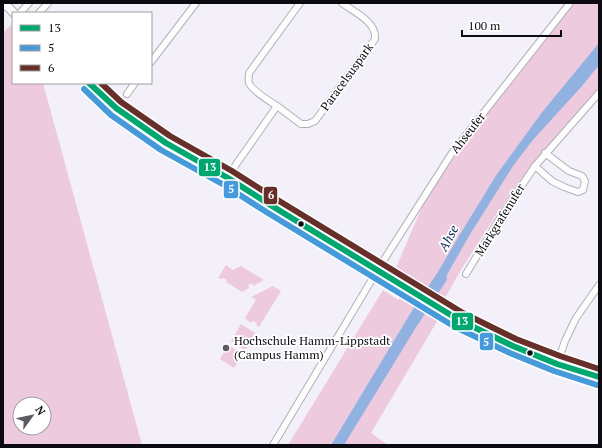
<svg xmlns="http://www.w3.org/2000/svg" width="602" height="448" font-family="'PT Serif',serif">
  <rect width="100%" height="100%" fill="#f3f0fa"/>
  <g fill="#eecadf" fill-rule="evenodd">
    <path d="M 573,3 L 599,3 L 599,90 L 538,157 L 496,215 L 459,273 L 444,300 L 395,270 L 426,198 L 507,82 Z"/>
    <path d="M 13,24 L 13,83 L 43,83 L 142,445 L 3,445 L 3,32 ZM 20,404 L 44,404 L 44,428 L 20,428 Z"/>
    <path d="M 226,265 L 233,270 L 241,266 L 264,280 L 253,286 L 252,283 L 248,285 L 249,288 L 242,292 L 226,282 L 227,280 L 223,278 L 222,279 L 218,278 Z"/>
    <path d="M 273,286 L 281,291 L 259,327 L 256,325 L 257,323 L 253,321 L 251,323 L 245,318 L 256,300 L 251,297 Z"/>
    <path d="M 383,290 L 398,300 L 402,296 L 416,304 L 331,445 L 288,445 Z"/>
    <path d="M 426,311 L 439,318 L 371,433 L 388,445 L 342,445 Z"/>
    <path d="M 241,324 L 255,333 L 245,350 L 231,341 Z"/>
    <path d="M 228,345 L 243,354 L 234,368 L 220,359 Z"/>
  </g>
  <g fill="#91b2e1">
    <path d="M 599,43 L 599,65 L 582,86 L 532,141 L 513,166 L 469,236 L 436,294 L 428,289 L 459,236 L 497,174 L 543,111 Z"/>
    <path d="M 416,304 L 426,311 L 344,445 L 331,445 Z"/>
  </g>
  <g fill="none" stroke-linecap="round" stroke-linejoin="round">
    <path stroke="#91b2e1" stroke-width="12" d="M 413,321 L 441,278"/>
    <g stroke="#b2b0b7" stroke-width="8">
      <g id="street">
        <path d="M 20,13 L 29,3"/>
        <path d="M 39,13 L 48,3"/>
        <path d="M 151,62 L 196,3"/>
        <path d="M 127,94 L 135,83"/>
        <path d="M 277,106 L 301,124 L 308,124 L 315,121 L 375,39 C 377,22 354,12 342,3"/>
        <path d="M 535,166 L 552,181 L 564,187 L 578,192 L 583,190 L 585,181 L 582,176 L 569,171 L 545,153"/>
        <path d="M 228,178 L 237,163 L 277,106 C 271,102 251,90 249,83 C 248,81 249,76 249,73 L 300,3"/>
        <path d="M 466,274 L 500,218 L 535,166 L 599,93"/>
        <path d="M 557,364 L 565,341 L 576,318 L 599,285"/>
        <path d="M 273,445 L 380,266 L 452,153 L 570,3"/>
      </g>
    </g>
    <g stroke="#b2b0b7" stroke-width="10">
      <g id="secondary">
        <path d="M 4,3 L 14,13"/>
        <path d="M 89,83 L 116,108 L 166,143 L 202,164 L 228,178 L 272,206 L 459,320 L 513,346 L 557,364 L 599,377"/>
      </g>
    </g>
    <use href="#street" stroke="#fdfdfe" stroke-width="6"/>
    <use href="#secondary" stroke="#fdfdfe" stroke-width="8"/>
    <g stroke="#fff" stroke-width="9">
      <path id="bus-1" d="M 89,83 L 116,108 L 166,143 L 228,178 L 272,206 L 459,320 L 513,346 L 557,364 L 599,377"/>
    </g>
    <g stroke="#fff" stroke-width="9">
      <path id="bus-2" d="M 84,89 L 111,115 L 161,150 L 224,185 L 268,213 L 455,327 L 510,353 L 554,371 L 597,385"/>
    </g>
    <g stroke="#fff" stroke-width="9">
      <path id="bus-3" d="M 101,83 L 121,102 L 170,136 L 232,171 L 276,199 L 463,313 L 516,339 L 560,356 L 599,369"/>
    </g>
    <use href="#bus-1" stroke="#00a770" stroke-width="6"/>
    <use href="#bus-2" stroke="#479ada" stroke-width="6"/>
    <use href="#bus-3" stroke="#662f29" stroke-width="6"/>
  </g>
  <g fill="#0c0a11" stroke="#fff" stroke-width="1.5">
    <circle cx="301" cy="224" r="3.5"/>
    <circle cx="530" cy="353" r="3.5"/>
  </g>
  <circle fill="#5d5a63" stroke="#fff" stroke-width="1.5" cx="226" cy="348" r="4"/>
  <g text-anchor="middle" stroke-width="3.5" stroke-linejoin="round" paint-order="stroke">
    <g font-size="12" fill="#0c0a11" stroke="#fff">
      <text transform="translate(347 77) rotate(-54)" y="4">Paracelsuspark</text>
      <text transform="translate(468 133) rotate(-52)" y="4">Ahseufer</text>
      <text transform="translate(500 220) rotate(-58)" y="4">Markgrafenufer</text>
    </g>
    <g font-size="12" fill="#0c0a11" stroke="#fff" text-anchor="start">
      <text x="234" y="345">Hochschule Hamm-Lippstadt<tspan x="234" dy="14">(Campus Hamm)</tspan></text>
    </g>
    <g font-size="13" font-style="italic" fill="#082a52" stroke="#fff">
      <text transform="translate(448 238) rotate(-62)" y="5">Ahse</text>
    </g>
  </g>
  <g stroke="#fff" stroke-width="1.5">
    <rect x="198" y="158" width="23" height="19" rx="4" fill="#00a770"/>
    <rect x="223" y="180" width="16" height="19" rx="4" fill="#479ada"/>
    <rect x="263" y="186" width="15" height="19" rx="4" fill="#662f29"/>
    <rect x="451" y="312" width="23" height="19" rx="4" fill="#00a770"/>
    <rect x="479" y="332" width="15" height="19" rx="4" fill="#479ada"/>
  </g>
  <g font-size="11" text-anchor="middle" font-weight="bold" fill="#fff">
    <text x="210" y="171">13</text>
    <text x="231" y="193">5</text>
    <text x="271" y="199">6</text>
    <text x="462" y="325">13</text>
    <text x="486" y="346">5</text>
  </g>
  <rect width="602" height="448" fill="none" stroke="#0c0a11" stroke-width="8"/>
  <rect x="12" y="12" width="140" height="72" fill="#ffffff" stroke="#9e9da0"/>
  <rect x="20" y="25" width="20" height="6" fill="#00a770" stroke="#9e9da0"/>
  <text x="48" y="32" font-size="12" fill="#0c0a11">13</text>
  <rect x="20" y="45" width="20" height="6" fill="#479ada" stroke="#9e9da0"/>
  <text x="48" y="52" font-size="12" fill="#0c0a11">5</text>
  <rect x="20" y="65" width="20" height="6" fill="#662f29" stroke="#9e9da0"/>
  <text x="48" y="72" font-size="12" fill="#0c0a11">6</text>
  <g transform="translate(32 416) rotate(57)"><circle r="19" fill="#ffffff" stroke="#9e9da0"/>
  <path d="M0-3L7 15L0 10L-7 15Z" fill="#5d5a63"/>
  <text y="-6" font-size="11" font-weight="bold" text-anchor="middle" fill="#0c0a11">N</text>
  </g>
  <path d="M462 30v6h99v-6" fill="none" stroke="#0c0a11" stroke-width="2"/>
  <text x="468" y="30" font-size="12" fill="#0c0a11" stroke="#ffffff" stroke-width="3" paint-order="stroke">100 m</text>
</svg>
